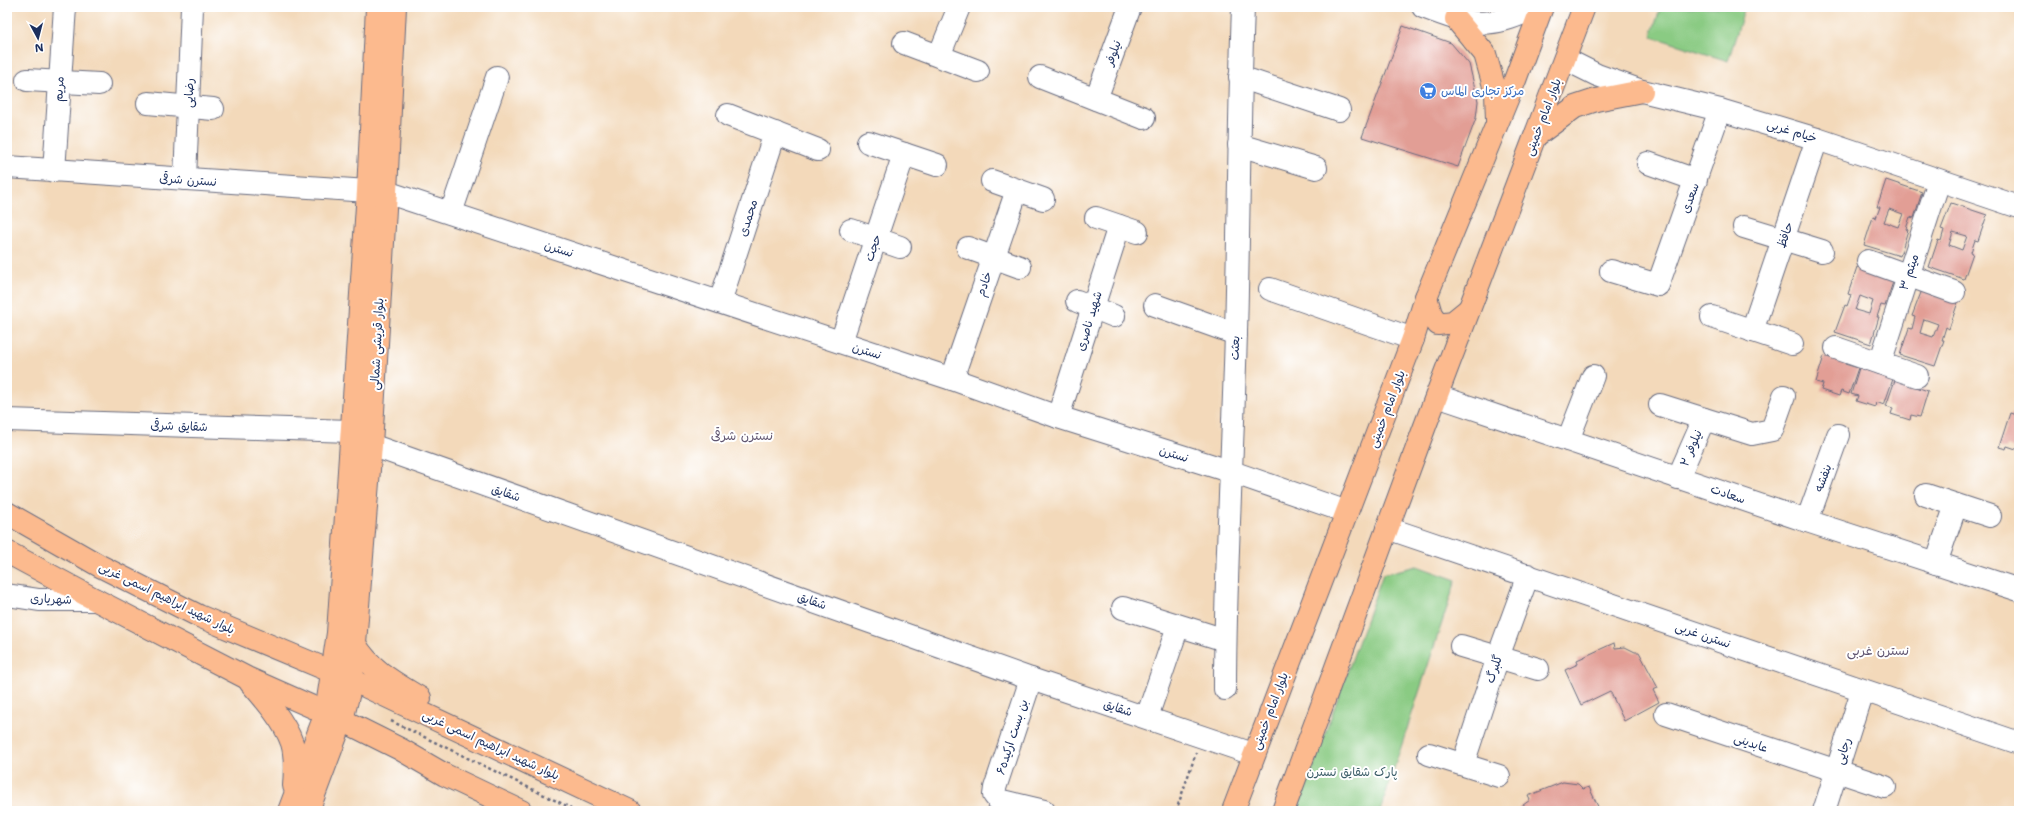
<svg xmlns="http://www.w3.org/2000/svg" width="2026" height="818" font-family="'Shantell Sans','Playpen Sans Arabic',sans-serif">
  <rect width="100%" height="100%" fill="#fff"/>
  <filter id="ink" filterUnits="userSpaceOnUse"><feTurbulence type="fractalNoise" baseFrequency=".025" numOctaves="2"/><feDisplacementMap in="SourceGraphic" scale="8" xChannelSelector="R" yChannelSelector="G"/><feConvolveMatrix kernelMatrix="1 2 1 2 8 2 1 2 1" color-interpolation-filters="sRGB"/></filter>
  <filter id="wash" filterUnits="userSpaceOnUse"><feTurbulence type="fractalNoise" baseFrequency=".012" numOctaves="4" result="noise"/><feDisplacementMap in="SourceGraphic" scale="16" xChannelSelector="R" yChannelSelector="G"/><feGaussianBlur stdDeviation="0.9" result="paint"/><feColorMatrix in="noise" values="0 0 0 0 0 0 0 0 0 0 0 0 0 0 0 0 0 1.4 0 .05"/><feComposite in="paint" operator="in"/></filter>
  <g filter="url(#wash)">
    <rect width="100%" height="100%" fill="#f3d9ba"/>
    <g fill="#8acb83" stroke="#527d70">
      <path d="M 1661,7 L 1745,7 L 1728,61 L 1651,36 Z"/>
      <path d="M 1417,566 L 1456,580 L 1380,811 L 1297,811 L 1383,574 Z"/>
    </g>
    <g id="blocks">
      <g fill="#e29e95" fill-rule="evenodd">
        <path d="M 1403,26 L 1451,43 L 1469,64 L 1478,101 L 1476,118 L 1458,167 L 1362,137 Z"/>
        <path d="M 1886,180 L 1922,192 L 1914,218 L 1910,217 L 1906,229 L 1908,230 L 1900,256 L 1864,245 L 1873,217 L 1876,218 L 1880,207 L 1877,207 ZM 1889,209 L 1903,214 L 1898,227 L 1884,222 Z"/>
        <path d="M 1951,203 L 1987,215 L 1978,241 L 1975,240 L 1971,252 L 1973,253 L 1964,279 L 1929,267 L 1938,240 L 1941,241 L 1944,230 L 1941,229 ZM 1953,232 L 1967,236 L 1962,250 L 1949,245 Z"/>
        <path d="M 1857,267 L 1894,279 L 1885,306 L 1881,305 L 1877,317 L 1879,317 L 1871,344 L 1835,332 L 1845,305 L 1847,306 L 1851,295 L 1848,294 ZM 1860,296 L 1873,301 L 1869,314 L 1855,310 Z"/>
        <path d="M 1922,290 L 1958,302 L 1949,329 L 1946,327 L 1942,340 L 1944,340 L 1935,366 L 1900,355 L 1909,328 L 1912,329 L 1915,317 L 1912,316 ZM 1924,319 L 1938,324 L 1933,337 L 1920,333 Z"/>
        <path d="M 1824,356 L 1836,360 L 1837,357 L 1846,360 L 1845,364 L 1858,368 L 1849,394 L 1841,391 L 1839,396 L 1821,390 L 1823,384 L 1816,382 Z"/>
        <path d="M 1859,368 L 1893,379 L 1884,405 L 1876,402 L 1875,407 L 1856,401 L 1858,396 L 1851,394 Z"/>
        <path d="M 1895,380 L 1917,383 L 1916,387 L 1928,391 L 1920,417 L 1911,415 L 1910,420 L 1891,414 L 1893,408 L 1886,406 Z"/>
        <path d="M 2010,413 L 2019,416 L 2019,450 L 2007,446 L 2006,449 L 1999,447 Z"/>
        <path d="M 1614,643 L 1615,648 L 1625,647 L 1635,652 L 1639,652 L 1658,688 L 1653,690 L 1659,702 L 1624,721 L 1610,691 L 1581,705 L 1565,670 L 1578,664 L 1577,660 Z"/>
        <path d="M 1563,782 L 1578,784 L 1583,789 L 1589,787 L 1600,811 L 1521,811 L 1519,808 L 1530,800 L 1528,796 Z"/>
      </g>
    </g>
  </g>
  <g filter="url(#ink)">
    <use href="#blocks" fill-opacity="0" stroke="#676a7e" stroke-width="1"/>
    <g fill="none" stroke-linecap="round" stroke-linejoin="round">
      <g stroke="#676a7e" stroke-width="24">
        <g id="minor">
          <path d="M 1423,7 C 1473,26 1487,30 1537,7"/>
          <path d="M 904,43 L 978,71"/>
          <path d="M 939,56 L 959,7"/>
          <path d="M 1565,59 L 1597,75 L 1642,91 L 1720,110 L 1817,139 L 2019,207"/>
          <path d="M 1040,77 L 1144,118"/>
          <path d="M 1240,77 L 1339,110"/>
          <path d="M 27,80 L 99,84"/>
          <path d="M 1096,99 L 1130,7"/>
          <path d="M 148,103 L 213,109"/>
          <path d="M 728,115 L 818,150"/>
          <path d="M 868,142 L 937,165"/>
          <path d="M 1239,145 L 1316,168"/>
          <path d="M 1648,163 L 1696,180"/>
          <path d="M 7,167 L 368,191"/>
          <path d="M 54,171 L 65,7"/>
          <path d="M 185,179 L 192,7"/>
          <path d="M 992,181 L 1043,199"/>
          <path d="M 386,192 L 952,379 L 1058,417 L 1229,471 L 1347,512"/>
          <path d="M 451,213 L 497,77"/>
          <path d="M 1096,218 L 1137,232"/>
          <path d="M 1744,227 L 1822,251"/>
          <path d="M 851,230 L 900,247"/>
          <path d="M 968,248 L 1020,267"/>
          <path d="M 1868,261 L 1954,292"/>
          <path d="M 1611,271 L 1658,285 L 1720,110"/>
          <path d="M 1270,289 L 1413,339"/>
          <path d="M 1077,301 L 1114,316"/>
          <path d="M 720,302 L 775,133"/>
          <path d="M 1155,305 L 1236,334"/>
          <path d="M 1712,317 L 1792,344"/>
          <path d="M 1752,331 L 1817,139"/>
          <path d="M 841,342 L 904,154"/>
          <path d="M 1836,348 L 1917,376"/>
          <path d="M 1880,363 L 1939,181"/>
          <path d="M 952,379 L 1017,190"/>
          <path d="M 1437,396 L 1807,521 L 2019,590"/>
          <path d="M 1660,405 L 1752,434 L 1772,430 L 1784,396"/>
          <path d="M 1058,417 L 1119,226"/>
          <path d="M 7,420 L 351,431"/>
          <path d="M 1568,440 L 1593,376"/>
          <path d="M 371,445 L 1031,679 L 1253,754"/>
          <path d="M 1678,478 L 1704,419"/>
          <path d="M 1926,495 L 1990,516"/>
          <path d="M 1807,521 L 1838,435"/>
          <path d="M 1387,528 L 2019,743"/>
          <path d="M 1936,563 L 1956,505"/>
          <path d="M 7,595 L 39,600 L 96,600"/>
          <path d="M 1123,608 L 1225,640"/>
          <path d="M 1461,646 L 1538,669"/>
          <path d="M 1031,679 L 995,788 L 994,795 L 998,800 L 1044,811"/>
          <path d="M 1225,689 C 1225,570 1233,451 1236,332 C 1239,224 1239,115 1243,7"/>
          <path d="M 1666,714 L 1885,787"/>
          <path d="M 1147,717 L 1178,626"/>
          <path d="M 1429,754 L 1499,776"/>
          <path d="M 1463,764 L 1498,657 L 1528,575"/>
          <path d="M 1824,811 L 1862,691"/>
        </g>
      </g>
      <g stroke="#676a7e" stroke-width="24">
        <g id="major">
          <path d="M 1456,19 L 1485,54 L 1496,93 L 1497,120"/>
          <path d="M 1537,135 L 1575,107 L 1596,100 L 1642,91"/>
          <path d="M 1426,297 L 1431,314 L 1438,324 L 1453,322 L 1469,309"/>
          <path d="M 7,513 L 100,566 L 199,616 L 352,680 L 630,811"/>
          <path d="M 7,552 L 96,600 L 247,678 L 342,720 L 400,749 L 445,775 L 521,811"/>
          <path d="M 355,644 C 370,670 395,683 420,698"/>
          <path d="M 250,682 C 264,698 285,722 292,743 C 296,756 295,773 294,786"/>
          <path d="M 289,811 L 326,713 L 338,633 L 368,191 L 377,7"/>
          <path d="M 308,811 L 342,720 L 352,680 L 371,445 L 386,192 L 395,7"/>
          <path d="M 1233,811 L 1413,339 L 1426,297 L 1515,80 L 1542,7"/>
          <path d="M 1283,811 L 1425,426 L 1584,7"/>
        </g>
      </g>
      <g stroke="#676a7e" stroke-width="2.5" stroke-dasharray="3 3" stroke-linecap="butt">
        <path d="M 391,721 L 571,808"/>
        <path d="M 1176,811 L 1196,753"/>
      </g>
      <use href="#minor" stroke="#fff" stroke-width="22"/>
      <use href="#major" stroke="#fcba8e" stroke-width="22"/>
    </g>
  </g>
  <defs>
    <g id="supermarket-disc" transform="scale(0.9)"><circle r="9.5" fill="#3f7fe0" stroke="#fff"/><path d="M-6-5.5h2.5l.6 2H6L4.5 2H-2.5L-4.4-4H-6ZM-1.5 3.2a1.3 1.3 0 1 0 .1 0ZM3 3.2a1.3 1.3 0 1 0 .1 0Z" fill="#fff"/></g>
  </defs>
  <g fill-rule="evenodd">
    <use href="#supermarket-disc" x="1428" y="91"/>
  </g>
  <g text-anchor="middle" stroke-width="4" stroke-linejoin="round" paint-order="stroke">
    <g font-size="12" fill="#1b2f5e" stroke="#fff">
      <text transform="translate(1113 53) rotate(-70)" y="4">نیلوفر</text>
      <text transform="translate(59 89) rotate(-87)" y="4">مریم</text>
      <text transform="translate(189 93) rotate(-88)" y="4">رضایی</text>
      <text transform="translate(1543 117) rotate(-69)" y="4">بلوار امام خمینی</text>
      <text transform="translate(1792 131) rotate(17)" y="4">خیام غربی</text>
      <text transform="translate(188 180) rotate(4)" y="4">نسترن شرقی</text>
      <text transform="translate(1690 198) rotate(-70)" y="4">سعدی</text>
      <text transform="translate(748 218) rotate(-72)" y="4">محمدی</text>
      <text transform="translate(1785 235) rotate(-71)" y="4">حافظ</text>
      <text transform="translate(873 248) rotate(-71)" y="4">حجت</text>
      <text transform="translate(559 249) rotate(18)" y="4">نسترن</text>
      <text transform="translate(1909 272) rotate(-72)" y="4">میثم ۳</text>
      <text transform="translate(984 284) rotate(-71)" y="4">خادم</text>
      <text transform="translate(1089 321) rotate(-73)" y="4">شهید ناصری</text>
      <text transform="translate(377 344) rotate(-87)" y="4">بلوار قریشی شمالی</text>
      <text transform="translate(1235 348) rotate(-88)" y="4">بعثت</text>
      <text transform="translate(867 351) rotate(18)" y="4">نسترن</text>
      <text transform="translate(1387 409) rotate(-69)" y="4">بلوار امام خمینی</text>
      <text transform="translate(179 426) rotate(2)" y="4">شقایق شرقی</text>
      <text transform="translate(1691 448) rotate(-67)" y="4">نیلوفر ۲</text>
      <text transform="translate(1174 454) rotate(18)" y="4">نسترن</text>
      <text transform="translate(1823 478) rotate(-70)" y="4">بنفشه</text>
      <text transform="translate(506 493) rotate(19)" y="4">شقایق</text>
      <text transform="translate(1728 494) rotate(19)" y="4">سعادت</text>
      <text transform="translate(167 598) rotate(26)" y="4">بلوار شهید ابراهیم اسمی غربی</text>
      <text transform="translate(51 599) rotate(2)" y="4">شهریاری</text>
      <text transform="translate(812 601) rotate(19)" y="4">شقایق</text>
      <text transform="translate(1703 635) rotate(19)" y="4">نسترن غربی</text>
      <text transform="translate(1494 669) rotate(-72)" y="4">گلبرگ</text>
      <text transform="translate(1118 708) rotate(18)" y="4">شقایق</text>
      <text transform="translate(1270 711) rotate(-69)" y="4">بلوار امام خمینی</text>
      <text transform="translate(1012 737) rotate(-72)" y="4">بن بست ارکیده۶</text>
      <text transform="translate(1751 743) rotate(19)" y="4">عابدینی</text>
      <text transform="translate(491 745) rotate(25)" y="4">بلوار شهید ابراهیم اسمی غربی</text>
      <text transform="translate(1843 751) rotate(-73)" y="4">رجایی</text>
    </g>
    <g font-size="12" fill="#366cbe" stroke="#fff" text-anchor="start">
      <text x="1441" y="95">مرکز تجاری الماس</text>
    </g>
    <g font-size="12" fill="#3c5e69" stroke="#fff">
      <text x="1352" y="776">پارک شقایق نسترن</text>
    </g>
    <g font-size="13" fill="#615671" stroke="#fff">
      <text x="742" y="440">نسترن شرقی</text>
      <text x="1878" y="655">نسترن غربی</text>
    </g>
  </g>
  <rect width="2026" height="818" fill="none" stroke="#fff" stroke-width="24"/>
  <g transform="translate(38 38) rotate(173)" stroke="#ffffff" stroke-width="3" paint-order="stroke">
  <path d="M0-3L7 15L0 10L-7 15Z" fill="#1b2f5e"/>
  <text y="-6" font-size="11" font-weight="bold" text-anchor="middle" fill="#1b2f5e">N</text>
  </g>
</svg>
